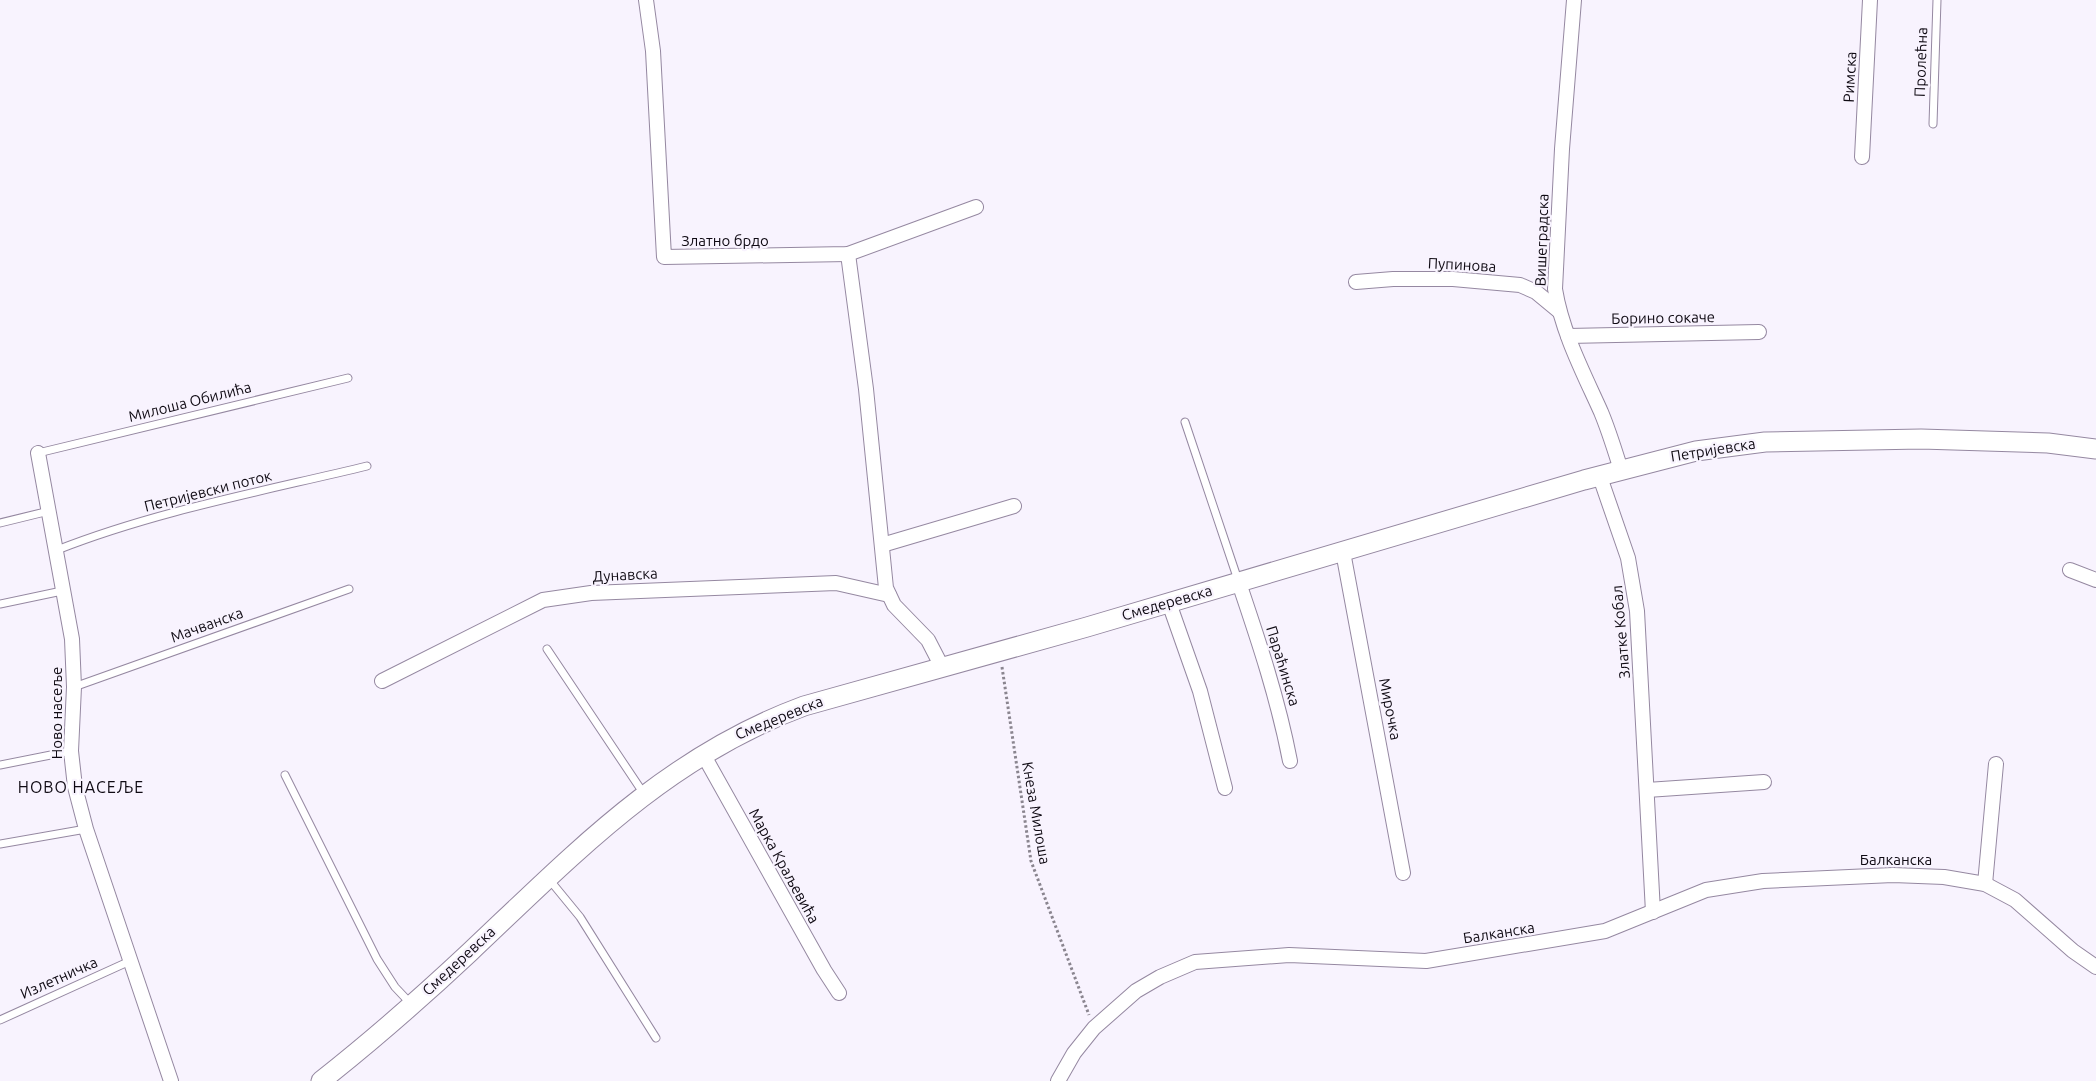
<svg xmlns="http://www.w3.org/2000/svg" width="2096" height="1081" font-family="Ubuntu,sans-serif">
  <rect width="100%" height="100%" fill="#f8f3fe"/>
  <g fill="none" stroke-linecap="round" stroke-linejoin="round">
    <g stroke="#9588a1" stroke-width="9">
      <g id="service">
        <path d="M 1933,124 L 1937,0"/>
        <path d="M 1185,422 L 1238,580"/>
        <path d="M 38,453 L 348,378"/>
        <path d="M 0,523 L 49,511"/>
        <path d="M 57,550 C 156,511 264,491 367,466"/>
        <path d="M 0,604 L 62,591"/>
        <path d="M 547,649 L 644,794"/>
        <path d="M 74,687 L 349,589"/>
        <path d="M 0,765 L 71,751"/>
        <path d="M 285,775 L 377,959 L 395,987 L 411,1004"/>
        <path d="M 0,844 L 86,829"/>
        <path d="M 548,878 L 580,917 L 656,1038"/>
        <path d="M 0,1020 L 130,961"/>
      </g>
    </g>
    <g stroke="#9588a1" stroke-width="16">
      <g id="minor">
        <path d="M 646,0 L 653,51 L 664,257 L 848,254 L 976,207"/>
        <path d="M 1574,0 L 1562,149 L 1555,289 C 1562,332 1583,372 1601,412 C 1609,431 1615,451 1621,470"/>
        <path d="M 1862,157 L 1870,0"/>
        <path d="M 848,254 L 866,389 L 886,588 L 894,605 L 928,640 L 943,669"/>
        <path d="M 1356,282 L 1393,279 L 1453,279 L 1520,285 L 1536,292 L 1559,311"/>
        <path d="M 1568,336 L 1759,332"/>
        <path d="M 38,453 L 72,639 L 74,687 L 71,751 L 75,787 L 86,829 L 171,1081"/>
        <path d="M 1600,477 L 1628,558 L 1637,611 L 1653,912"/>
        <path d="M 882,545 L 1014,506"/>
        <path d="M 1343,552 L 1403,873"/>
        <path d="M 2070,570 L 2096,580"/>
        <path d="M 1239,583 C 1259,642 1278,699 1290,761"/>
        <path d="M 1169,603 L 1200,691 L 1225,788"/>
        <path d="M 382,681 L 543,600 L 591,593 L 836,583 L 889,595"/>
        <path d="M 703,754 L 824,970 L 839,993"/>
        <path d="M 1647,790 L 1764,782"/>
        <path d="M 1985,884 L 1996,764"/>
        <path d="M 1058,1081 L 1074,1053 L 1094,1028 L 1136,991 L 1160,977 L 1195,962 L 1289,955 L 1426,961 L 1605,931 L 1706,890 L 1763,881 L 1893,875 L 1944,877 L 1985,884 L 2015,900 L 2073,951 L 2096,967"/>
      </g>
    </g>
    <g stroke="#9588a1" stroke-width="21">
      <path id="secondary" d="M 321,1081 C 373,1040 422,997 470,952 C 575,853 666,757 804,706 L 1087,627 L 1584,480 L 1696,451 L 1765,442 L 1921,439 L 2048,443 L 2096,449"/>
    </g>
    <path stroke="#8a858f" stroke-width="3" stroke-dasharray="2.5 2.5" stroke-linecap="butt" d="M 1002,667 L 1031,861 L 1089,1015"/>
    <use href="#service" stroke="#fff" stroke-width="7"/>
    <use href="#minor" stroke="#fff" stroke-width="14"/>
    <use href="#secondary" stroke="#fff" stroke-width="19"/>
  </g>
  <g text-anchor="middle" stroke-width="4.5" stroke-linejoin="round" paint-order="stroke">
    <g font-size="15" fill="#0f0a13" stroke="#f8f3fe">
      <text transform="translate(1921 62) rotate(-88)" y="5">Пролећна</text>
      <text transform="translate(1850 77) rotate(-87)" y="5">Римска</text>
      <text transform="translate(1542 240) rotate(-88)" y="5">Вишеградска</text>
      <text x="725" y="246">Златно брдо</text>
      <text transform="translate(1462 265) rotate(3)" y="5">Пупинова</text>
      <text transform="translate(1663 318) rotate(-1)" y="5">Борино сокаче</text>
      <text transform="translate(190 402) rotate(-14)" y="5">Милоша Обилића</text>
      <text transform="translate(1713 450) rotate(-9)" y="5">Петријевска</text>
      <text transform="translate(208 491) rotate(-14)" y="5">Петријевски поток</text>
      <text transform="translate(625 575) rotate(-3)" y="5">Дунавска</text>
      <text transform="translate(1167 603) rotate(-16)" y="5">Смедеревска</text>
      <text transform="translate(207 625) rotate(-20)" y="5">Мачванска</text>
      <text transform="translate(1621 632) rotate(-95)" y="5">Златке Кобал</text>
      <text transform="translate(1283 666) rotate(73)" y="5">Параћинска</text>
      <text transform="translate(1390 709) rotate(79)" y="5">Мирочка</text>
      <text transform="translate(57 713) rotate(-90)" y="5">Ново насеље</text>
      <text transform="translate(779 718) rotate(-22)" y="5">Смедеревска</text>
      <text transform="translate(1036 813) rotate(80)" y="5">Кнеза Милоша</text>
      <text x="1896" y="865">Балканска</text>
      <text transform="translate(784 866) rotate(61)" y="5">Марка Краљевића</text>
      <text transform="translate(1499 933) rotate(-9)" y="5">Балканска</text>
      <text transform="translate(459 961) rotate(-43)" y="5">Смедеревска</text>
      <text transform="translate(59 978) rotate(-24)" y="5">Излетничка</text>
    </g>
    <g font-size="16" letter-spacing="1" fill="#0f0a13" stroke="#f8f3fe">
      <text x="81" y="793">НОВО НАСЕЉЕ</text>
    </g>
  </g>
</svg>
